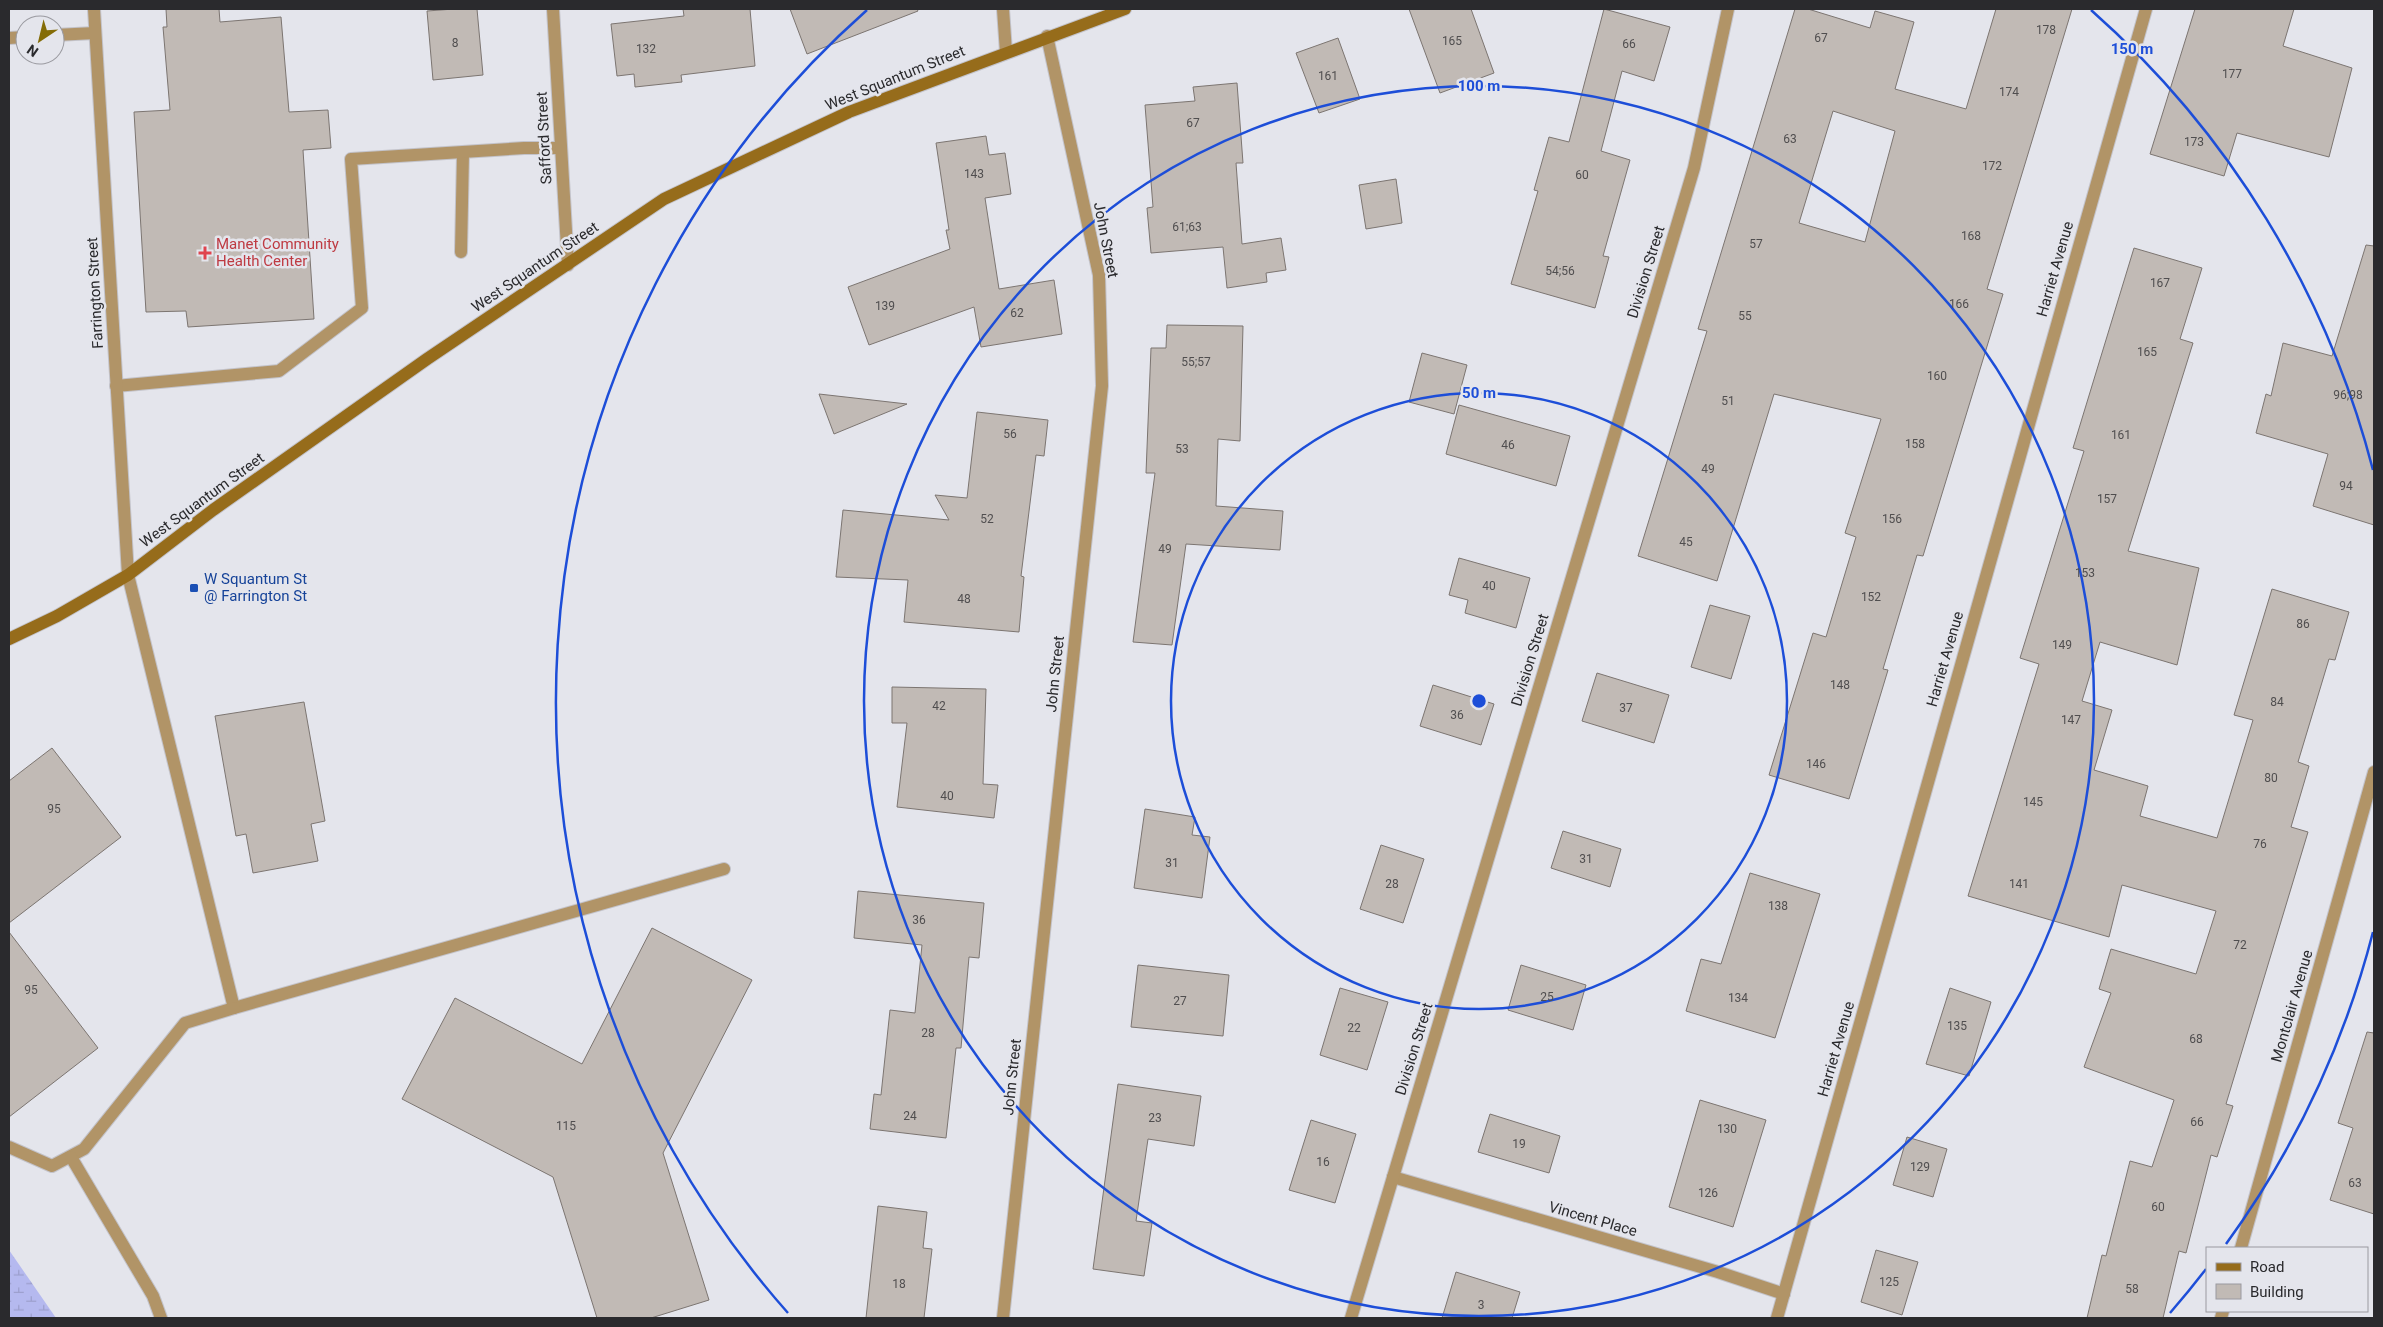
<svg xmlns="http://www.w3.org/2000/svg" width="2383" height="1327" font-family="Roboto,sans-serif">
  <defs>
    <pattern id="wetland-marsh" width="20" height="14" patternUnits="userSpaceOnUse" patternTransform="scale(1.25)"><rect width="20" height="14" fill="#b5b9ef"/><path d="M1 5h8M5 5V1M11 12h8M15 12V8" fill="none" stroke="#9c9fcd"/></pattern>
  </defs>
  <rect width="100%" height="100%" fill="#e4e5ec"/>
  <path fill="url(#wetland-marsh)" d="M 9,1250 L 56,1318 L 9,1318 Z"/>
  <g fill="#c1bab5" stroke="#7c7571" fill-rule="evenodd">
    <path d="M 166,9 L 219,9 L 220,22 L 281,17 L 289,112 L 328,110 L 331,148 L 303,150 L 314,319 L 188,327 L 186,311 L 146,312 L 134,112 L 170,110 L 163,27 L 167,27 Z"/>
    <path d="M 454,9 L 477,9 L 483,75 L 433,80 L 427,11 Z"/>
    <path d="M 683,9 L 750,9 L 755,66 L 681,75 L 682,82 L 635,87 L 634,74 L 617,76 L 611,24 L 684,16 Z"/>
    <path d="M 790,9 L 917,9 L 918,11 L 807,54 Z"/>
    <path d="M 1409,9 L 1471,9 L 1494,73 L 1440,93 Z"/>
    <path d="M 1604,9 L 1670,27 L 1654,81 L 1622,71 L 1601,151 L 1630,160 L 1603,256 L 1609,257 L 1595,308 L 1511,284 L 1538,191 L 1534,190 L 1549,137 L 1569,142 Z"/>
    <path d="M 1795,9 L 1808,9 L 1870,28 L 1875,11 L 1914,22 L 1895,89 L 1966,109 L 1996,9 L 2072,9 L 1987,289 L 2003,294 L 1923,556 L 1917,555 L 1883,669 L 1888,670 L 1849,799 L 1769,775 L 1813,633 L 1826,637 L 1856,537 L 1845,533 L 1881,419 L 1774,394 L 1717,581 L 1638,556 L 1707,331 L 1698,329 ZM 1833,111 L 1895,131 L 1865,242 L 1799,223 Z"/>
    <path d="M 2195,9 L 2294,9 L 2283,46 L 2352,68 L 2329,157 L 2237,133 L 2224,176 L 2150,154 Z"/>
    <path d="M 1338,38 L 1360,99 L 1319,113 L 1296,53 Z"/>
    <path d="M 1237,83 L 1243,163 L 1236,163 L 1242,244 L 1281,238 L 1286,270 L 1266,273 L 1267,282 L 1227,288 L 1223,247 L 1151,253 L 1147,208 L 1153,207 L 1145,105 L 1195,101 L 1193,87 Z"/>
    <path d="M 986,136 L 989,155 L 1005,153 L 1011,194 L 985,198 L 999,289 L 1054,280 L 1062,334 L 981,347 L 974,307 L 869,345 L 848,287 L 950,249 L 946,230 L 949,230 L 936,143 Z"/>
    <path d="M 1396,179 L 1402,223 L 1366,229 L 1359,185 Z"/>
    <path d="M 2366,245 L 2374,246 L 2374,525 L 2313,506 L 2328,454 L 2256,433 L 2266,394 L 2271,396 L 2283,343 L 2332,356 Z"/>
    <path d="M 2134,248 L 2202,268 L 2180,339 L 2193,343 L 2128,551 L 2199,568 L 2177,665 L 2100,642 L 2082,701 L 2112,710 L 2094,770 L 2148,786 L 2140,816 L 2217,838 L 2253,720 L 2234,715 L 2272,589 L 2349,612 L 2335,660 L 2329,659 L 2298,762 L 2309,766 L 2291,827 L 2308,832 L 2226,1104 L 2233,1106 L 2217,1157 L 2211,1155 L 2186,1253 L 2179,1251 L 2163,1318 L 2087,1318 L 2102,1255 L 2106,1256 L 2130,1161 L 2152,1167 L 2174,1100 L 2084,1067 L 2111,993 L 2099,989 L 2111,949 L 2196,974 L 2216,911 L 2122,885 L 2109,937 L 1968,896 L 2039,664 L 2020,658 L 2084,451 L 2073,448 Z"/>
    <path d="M 1167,325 L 1243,326 L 1240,441 L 1218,439 L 1216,506 L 1283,511 L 1280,550 L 1186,544 L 1172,645 L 1133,642 L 1155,473 L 1146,473 L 1151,348 L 1166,348 Z"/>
    <path d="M 1422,353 L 1467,365 L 1454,414 L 1409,402 Z"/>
    <path d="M 819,394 L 907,404 L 834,434 Z"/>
    <path d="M 1459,405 L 1570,436 L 1556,486 L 1446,454 Z"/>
    <path d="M 977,412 L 1048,420 L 1044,456 L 1036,455 L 1021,576 L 1024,577 L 1019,632 L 904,622 L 908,580 L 836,577 L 843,510 L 949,520 L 935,495 L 967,498 Z"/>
    <path d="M 1459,558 L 1530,578 L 1516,628 L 1465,613 L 1468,600 L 1449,595 Z"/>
    <path d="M 1710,605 L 1750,616 L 1731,679 L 1691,667 Z"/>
    <path d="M 1597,673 L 1669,695 L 1654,743 L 1582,721 Z"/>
    <path d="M 1433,685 L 1494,704 L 1481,745 L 1420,726 Z"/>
    <path d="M 892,687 L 986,689 L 983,784 L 998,785 L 994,818 L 897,807 L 907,723 L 892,723 Z"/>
    <path d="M 304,702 L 325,821 L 311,824 L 318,861 L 253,873 L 246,834 L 236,836 L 215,716 Z"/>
    <path d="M 52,748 L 121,837 L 9,923 L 9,781 Z"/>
    <path d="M 1145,809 L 1195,817 L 1192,835 L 1210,837 L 1202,898 L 1134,888 Z"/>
    <path d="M 1563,831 L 1621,849 L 1610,887 L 1551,868 Z"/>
    <path d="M 1381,845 L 1424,859 L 1403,923 L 1360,909 Z"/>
    <path d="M 1750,873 L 1820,894 L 1775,1038 L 1686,1011 L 1701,959 L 1721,964 Z"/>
    <path d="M 858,891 L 984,903 L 979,958 L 969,957 L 961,1048 L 956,1048 L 946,1138 L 870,1129 L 874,1094 L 881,1095 L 890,1010 L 915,1013 L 922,945 L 854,938 Z"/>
    <path d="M 652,928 L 752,980 L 663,1153 L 709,1300 L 651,1318 L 597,1318 L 553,1177 L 402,1099 L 455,998 L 582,1064 Z"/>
    <path d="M 9,932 L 98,1048 L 9,1117 Z"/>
    <path d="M 1138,965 L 1229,975 L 1223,1036 L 1131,1027 Z"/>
    <path d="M 1521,965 L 1586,985 L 1573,1030 L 1508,1010 Z"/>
    <path d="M 1340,988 L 1388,1002 L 1367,1070 L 1320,1055 Z"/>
    <path d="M 1950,988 L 1991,1002 L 1969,1076 L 1926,1064 Z"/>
    <path d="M 2367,1032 L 2374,1033 L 2374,1214 L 2330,1200 L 2353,1128 L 2338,1123 Z"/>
    <path d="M 1118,1084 L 1201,1096 L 1194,1146 L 1148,1139 L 1136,1221 L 1152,1223 L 1144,1276 L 1093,1269 Z"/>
    <path d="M 1700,1100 L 1766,1120 L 1733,1227 L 1669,1207 Z"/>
    <path d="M 1490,1114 L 1560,1136 L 1549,1173 L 1478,1152 Z"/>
    <path d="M 1311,1120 L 1356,1134 L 1335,1203 L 1289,1190 Z"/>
    <path d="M 1907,1137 L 1947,1149 L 1933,1197 L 1893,1185 Z"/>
    <path d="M 878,1206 L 927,1212 L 923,1248 L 932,1249 L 924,1318 L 866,1318 Z"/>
    <path d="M 1876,1250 L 1918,1262 L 1902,1315 L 1861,1302 Z"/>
    <path d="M 1456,1272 L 1520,1292 L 1512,1318 L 1442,1318 Z"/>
  </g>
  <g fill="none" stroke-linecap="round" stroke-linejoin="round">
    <g stroke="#c3c3ca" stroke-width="14">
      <g id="service">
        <path d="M 55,35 L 95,33"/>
        <path d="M 9,38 L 25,37"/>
        <path d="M 461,252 L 463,153"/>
        <path d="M 116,386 L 279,371 L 362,308 L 351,159 L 524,148 L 561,148"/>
        <path d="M 128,575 L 234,1008 L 724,869"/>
        <path d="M 9,1147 L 52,1166 L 84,1149 L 185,1023 L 234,1008"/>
        <path d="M 71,1157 L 153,1296 L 161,1318"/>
      </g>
    </g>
    <g stroke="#c3c3ca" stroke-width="14">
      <g id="minor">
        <path d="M 94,9 L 128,575"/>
        <path d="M 553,9 L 568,265"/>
        <path d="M 1003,9 L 1006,52"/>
        <path d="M 1393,1177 L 1718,1272 L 1784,1294"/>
        <path d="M 2241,1248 L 2374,772"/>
        <path d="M 1003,1318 L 1102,386 L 1099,275 L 1047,36"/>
        <path d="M 1351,1318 L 1694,168 L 1728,9"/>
        <path d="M 1777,1318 L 2146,9"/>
        <path d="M 2221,1318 L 2223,1311"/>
      </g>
    </g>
    <g stroke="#c3c3ca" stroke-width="14">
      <path id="secondary" d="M 9,639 L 57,616 L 128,575 L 213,510 L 427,359 L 664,199 L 849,112 L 1125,9"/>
    </g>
    <use href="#service" stroke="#b19467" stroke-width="12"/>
    <use href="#minor" stroke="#b19467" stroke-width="12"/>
    <use href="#secondary" stroke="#966c1b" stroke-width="12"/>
  </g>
  <g fill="none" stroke="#1d4ed8" stroke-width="2.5">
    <circle cx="1479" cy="701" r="308"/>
    <circle cx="1479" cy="701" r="615"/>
    <path d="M2373 932A923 923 0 0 1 2226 1244M2206 1269A923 923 0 0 1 2170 1313M788 1313A923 923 0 0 1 867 10M2091 10A923 923 0 0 1 2373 470"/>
  </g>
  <path fill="#e0444e" stroke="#e4e5ec" stroke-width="2" d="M202.5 245.5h5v5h5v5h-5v5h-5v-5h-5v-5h5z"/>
  <rect fill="#1a4fb4" stroke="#e4e5ec" stroke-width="2" x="189" y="583" width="10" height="10" rx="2.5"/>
  <g text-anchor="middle" stroke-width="5" stroke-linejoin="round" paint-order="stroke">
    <g font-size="12" fill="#504e4f">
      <text x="2046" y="34">178</text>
      <text x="1821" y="42">67</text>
      <text x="1452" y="45">165</text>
      <text x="455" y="47">8</text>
      <text x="1629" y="48">66</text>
      <text x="646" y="53">132</text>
      <text x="2232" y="78">177</text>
      <text x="1328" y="80">161</text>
      <text x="2009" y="96">174</text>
      <text x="1193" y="127">67</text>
      <text x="1790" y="143">63</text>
      <text x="2194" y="146">173</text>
      <text x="1992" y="170">172</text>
      <text x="974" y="178">143</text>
      <text x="1582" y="179">60</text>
      <text x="1187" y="231">61;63</text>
      <text x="1971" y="240">168</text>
      <text x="1756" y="248">57</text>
      <text x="1560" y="275">54;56</text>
      <text x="2160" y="287">167</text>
      <text x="1959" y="308">166</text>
      <text x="885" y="310">139</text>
      <text x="1017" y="317">62</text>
      <text x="1745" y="320">55</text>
      <text x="2147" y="356">165</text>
      <text x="1196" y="366">55;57</text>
      <text x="1937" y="380">160</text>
      <text x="2348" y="399">96;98</text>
      <text x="1728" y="405">51</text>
      <text x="1010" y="438">56</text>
      <text x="2121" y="439">161</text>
      <text x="1915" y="448">158</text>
      <text x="1508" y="449">46</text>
      <text x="1182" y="453">53</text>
      <text x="1708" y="473">49</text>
      <text x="2346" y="490">94</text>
      <text x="2107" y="503">157</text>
      <text x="987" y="523">52</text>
      <text x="1892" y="523">156</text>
      <text x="1686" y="546">45</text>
      <text x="1165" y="553">49</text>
      <text x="2085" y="577">153</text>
      <text x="1489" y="590">40</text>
      <text x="1871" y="601">152</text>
      <text x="964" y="603">48</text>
      <text x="2303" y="628">86</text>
      <text x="2062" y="649">149</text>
      <text x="1840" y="689">148</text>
      <text x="2277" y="706">84</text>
      <text x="939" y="710">42</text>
      <text x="1626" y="712">37</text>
      <text x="1457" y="719">36</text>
      <text x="2071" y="724">147</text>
      <text x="1816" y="768">146</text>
      <text x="2271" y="782">80</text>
      <text x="947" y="800">40</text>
      <text x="2033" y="806">145</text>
      <text x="54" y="813">95</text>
      <text x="2260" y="848">76</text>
      <text x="1586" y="863">31</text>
      <text x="1172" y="867">31</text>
      <text x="1392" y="888">28</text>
      <text x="2019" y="888">141</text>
      <text x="1778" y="910">138</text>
      <text x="919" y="924">36</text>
      <text x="2240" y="949">72</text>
      <text x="31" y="994">95</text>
      <text x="1547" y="1001">25</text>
      <text x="1738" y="1002">134</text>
      <text x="1180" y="1005">27</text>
      <text x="1957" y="1030">135</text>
      <text x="1354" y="1032">22</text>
      <text x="928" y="1037">28</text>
      <text x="2196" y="1043">68</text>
      <text x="910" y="1120">24</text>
      <text x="1155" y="1122">23</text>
      <text x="2197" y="1126">66</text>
      <text x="566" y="1130">115</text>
      <text x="1727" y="1133">130</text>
      <text x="1519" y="1148">19</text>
      <text x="1323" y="1166">16</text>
      <text x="1920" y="1171">129</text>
      <text x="2355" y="1187">63</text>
      <text x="1708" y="1197">126</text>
      <text x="2158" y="1211">60</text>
      <text x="1889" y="1286">125</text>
      <text x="899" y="1288">18</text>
      <text x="2132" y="1293">58</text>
      <text x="1481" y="1309">3</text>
    </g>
    <g font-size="15" fill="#2a2a2d" stroke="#e4e5ec">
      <text transform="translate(895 78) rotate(-22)" y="5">West Squantum Street</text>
      <text transform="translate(544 138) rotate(-93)" y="5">Safford Street</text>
      <text transform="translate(1106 240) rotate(79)" y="5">John Street</text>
      <text transform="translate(535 267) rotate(-34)" y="5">West Squantum Street</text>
      <text transform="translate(2055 269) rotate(-74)" y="5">Harriet Avenue</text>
      <text transform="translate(1646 272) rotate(-73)" y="5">Division Street</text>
      <text transform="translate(95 293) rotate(-93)" y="5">Farrington Street</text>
      <text transform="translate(202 500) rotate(-36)" y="5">West Squantum Street</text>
      <text transform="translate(1945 659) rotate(-74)" y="5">Harriet Avenue</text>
      <text transform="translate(1530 660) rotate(-73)" y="5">Division Street</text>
      <text transform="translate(1055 674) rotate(-84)" y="5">John Street</text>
      <text transform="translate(2292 1006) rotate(-74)" y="5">Montclair Avenue</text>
      <text transform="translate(1414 1049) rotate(-73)" y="5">Division Street</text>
      <text transform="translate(1836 1049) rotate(-74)" y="5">Harriet Avenue</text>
      <text transform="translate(1012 1077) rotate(-84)" y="5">John Street</text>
      <text transform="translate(1593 1219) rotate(16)" y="5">Vincent Place</text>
    </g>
    <g font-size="15" fill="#be3a42" stroke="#e4e5ec" text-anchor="start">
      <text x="216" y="249">Manet Community<tspan x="216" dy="17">Health Center</tspan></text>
    </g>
    <g font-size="15" fill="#164399" stroke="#e4e5ec" text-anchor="start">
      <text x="204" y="584">W Squantum St<tspan x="204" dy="17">@ Farrington St</tspan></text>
    </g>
  </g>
  <circle cx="1479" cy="701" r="8" fill="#1d4ed8" stroke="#e4e5ec" stroke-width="2.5"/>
  <g font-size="15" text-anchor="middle" font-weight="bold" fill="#1d4ed8" stroke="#e4e5ec" stroke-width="5" stroke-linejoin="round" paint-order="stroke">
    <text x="2132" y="54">150 m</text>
    <text x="1479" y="91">100 m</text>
    <text x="1479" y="398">50 m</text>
  </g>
  <rect width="2383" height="1327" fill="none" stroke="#2a2a2d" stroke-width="20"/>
  <rect x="2206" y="1247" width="162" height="65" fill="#e4e5ec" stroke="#9a9aa0"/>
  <rect x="2216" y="1263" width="25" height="8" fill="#966c1b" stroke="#9a9aa0"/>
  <text x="2250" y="1272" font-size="15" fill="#2a2a2d">Road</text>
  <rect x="2216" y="1284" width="25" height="15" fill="#c1bab5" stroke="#9a9aa0"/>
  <text x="2250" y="1297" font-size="15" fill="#2a2a2d">Building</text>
  <g transform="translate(40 40) rotate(215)"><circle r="24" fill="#e4e5ec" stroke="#9a9aa0"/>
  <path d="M0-4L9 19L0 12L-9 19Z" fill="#846c07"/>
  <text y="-8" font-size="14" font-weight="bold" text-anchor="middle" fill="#2a2a2d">N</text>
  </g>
</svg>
